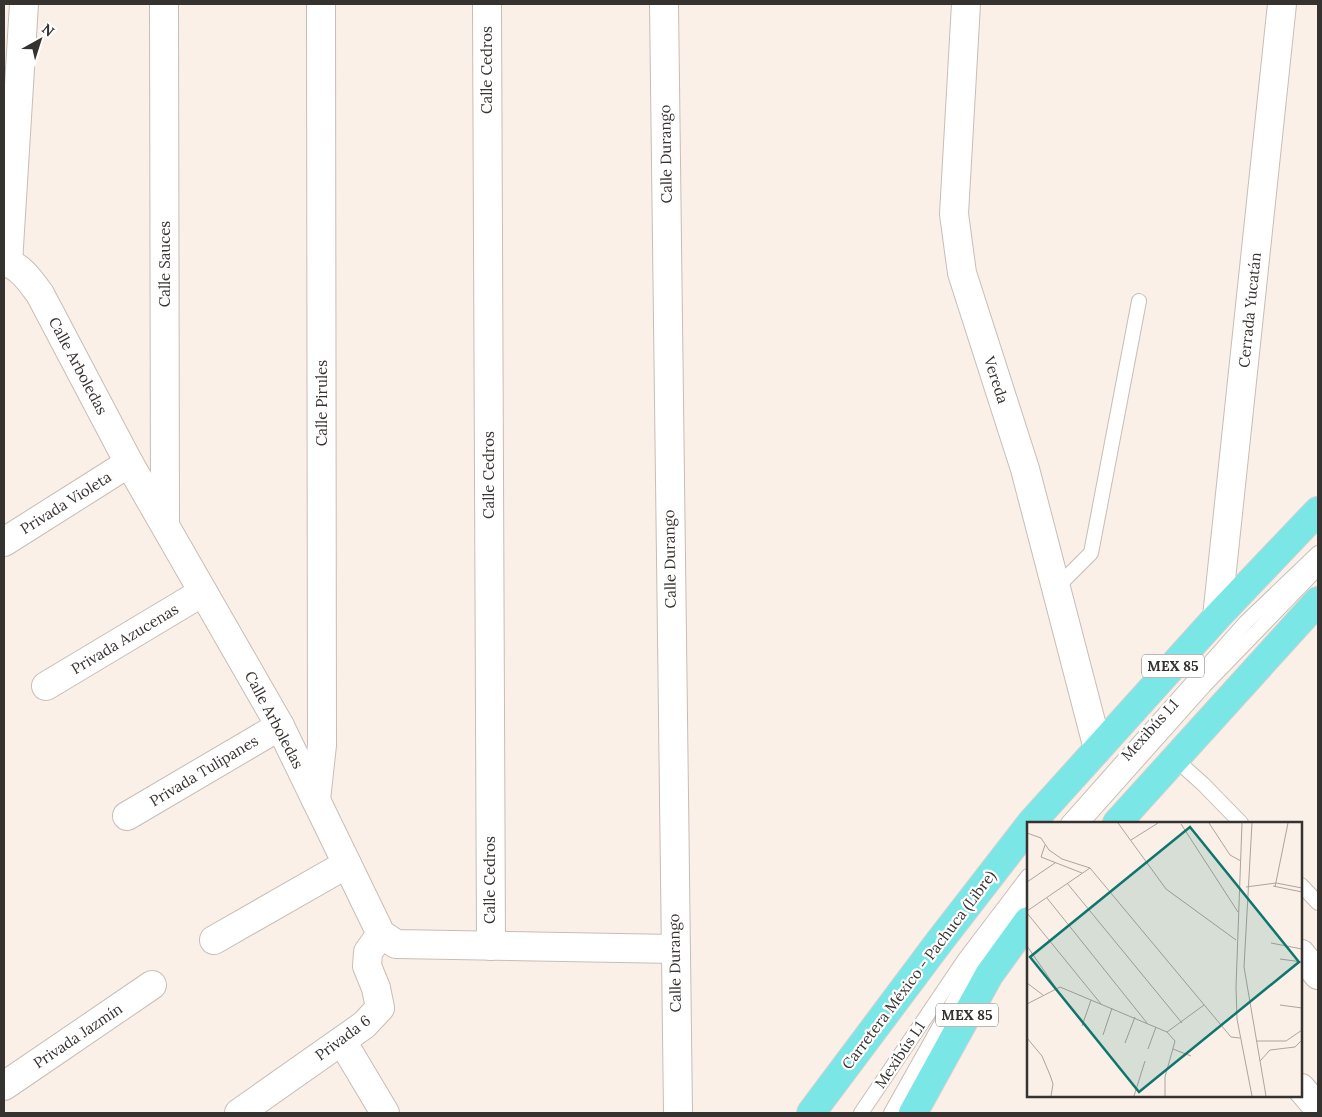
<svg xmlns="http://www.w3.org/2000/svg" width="1322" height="1117" font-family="Lora,serif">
  <rect width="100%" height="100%" fill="#faf0e8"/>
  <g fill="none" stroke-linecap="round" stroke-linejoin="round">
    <g stroke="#c7bdb7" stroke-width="16">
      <g id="lane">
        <path d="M 1056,588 L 1091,553 L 1139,301"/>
        <path d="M 1175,759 L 1203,784 L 1241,823"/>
        <path d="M 1068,823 L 1246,622 L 1318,553"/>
        <path d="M 1082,823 L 1204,686 L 1318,568"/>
        <path d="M 1301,885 L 1318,903"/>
        <path d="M 861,1113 L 965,959 L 1028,876"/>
        <path d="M 891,1113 L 974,965 L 1028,893"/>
      </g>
    </g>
    <g stroke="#c7bdb7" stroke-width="30">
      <g id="street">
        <path d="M 164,4 L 165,523"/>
        <path d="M 487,4 L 491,946"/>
        <path d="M 664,4 L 678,1113"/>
        <path d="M 966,4 L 954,214 L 962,273 L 1025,469 L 1098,749"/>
        <path d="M 4,262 C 20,265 31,282 40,294 L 129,463 L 280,726 L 381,934 L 396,944 L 674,949"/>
        <path d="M 8,263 L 24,4"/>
        <path d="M 4,542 L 129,463"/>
        <path d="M 1217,617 L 1282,4"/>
        <path d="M 46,686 L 203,592"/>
        <path d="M 316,800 L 322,745 L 321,4"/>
        <path d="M 127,816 L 280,726"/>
        <path d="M 214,940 L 347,864"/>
        <path d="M 1301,954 L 1318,975"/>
        <path d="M 342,1041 L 385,1113"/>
        <path d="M 4,1086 L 152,985"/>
        <path d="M 1301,1088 L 1318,1108"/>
        <path d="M 239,1113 L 364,1025 L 380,1008 L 376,988 L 367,966 L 368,952 L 381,934"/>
      </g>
    </g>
    <g stroke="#d3d2d1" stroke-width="30">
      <g id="primary">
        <path d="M 1031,823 L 1217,617 L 1318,511"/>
        <path d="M 1117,823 L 1318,601"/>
        <path d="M 811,1113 L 939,942 L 1028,827"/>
        <path d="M 913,1113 L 989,975 L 1028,921"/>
      </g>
    </g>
    <use href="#lane" stroke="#fff" stroke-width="14"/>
    <use href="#street" stroke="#fff" stroke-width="28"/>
    <use href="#primary" stroke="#7ae6e5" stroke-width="28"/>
  </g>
  <g text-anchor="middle" stroke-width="4.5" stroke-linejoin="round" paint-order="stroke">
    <g fill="#fff" stroke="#72706e" stroke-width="1">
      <rect x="1142" y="654.5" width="62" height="23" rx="4"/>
      <rect x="936" y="1003.5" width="62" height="23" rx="4"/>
    </g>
    <g font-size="14" font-weight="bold" fill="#363230">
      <text x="1173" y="671">MEX 85</text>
      <text x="967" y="1020">MEX 85</text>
    </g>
    <g font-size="15" fill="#363230" stroke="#fff">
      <text transform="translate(487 70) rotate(-90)" y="5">Calle Cedros</text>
      <text transform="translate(666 154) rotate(-91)" y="5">Calle Durango</text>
      <text transform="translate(165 264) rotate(-90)" y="5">Calle Sauces</text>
      <text transform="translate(1250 310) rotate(-84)" y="5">Cerrada Yucatán</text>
      <text transform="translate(78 366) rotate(62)" y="5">Calle Arboledas</text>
      <text transform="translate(996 380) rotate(72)" y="5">Vereda</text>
      <text transform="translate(322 403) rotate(-90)" y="5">Calle Pirules</text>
      <text transform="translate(489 475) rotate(-90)" y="5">Calle Cedros</text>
      <text transform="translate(66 503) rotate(-32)" y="5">Privada Violeta</text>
      <text transform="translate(670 559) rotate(-91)" y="5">Calle Durango</text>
      <text transform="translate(125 639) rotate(-31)" y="5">Privada Azucenas</text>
      <text transform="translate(274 720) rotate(62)" y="5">Calle Arboledas</text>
      <text transform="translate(1150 730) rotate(-48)" y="5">Mexibús L1</text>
      <text transform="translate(204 771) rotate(-31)" y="5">Privada Tulipanes</text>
      <text transform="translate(490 880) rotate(-90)" y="5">Calle Cedros</text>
      <text transform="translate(675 963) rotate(-91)" y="5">Calle Durango</text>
      <text transform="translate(919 970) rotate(-53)" y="5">Carretera México - Pachuca (Libre)</text>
      <text transform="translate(78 1036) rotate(-34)" y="5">Privada Jazmín</text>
      <text transform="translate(343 1038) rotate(-37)" y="5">Privada 6</text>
      <text transform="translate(900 1055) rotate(-56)" y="5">Mexibús L1</text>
    </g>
  </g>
  <g transform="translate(1027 822)">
    <rect width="275" height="275" fill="#faf0e8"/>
    <path fill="none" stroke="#aca49e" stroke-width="1" d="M 91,1 L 139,67 L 209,118M 182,1 L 203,33 L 214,39M 215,1 L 209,165 L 210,197 L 225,274M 225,1 L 217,145 L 239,274M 154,2 L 211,90M 0,11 L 14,16 L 22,28 L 35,37 L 63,46 L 204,215 L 213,216M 104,18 L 131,1M 18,23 L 14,35 L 55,51M 0,60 L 28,41M 40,61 L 155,201M 246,64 L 275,70M 219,65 L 249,61 L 275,66M 248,65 L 261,1M 20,76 L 120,201M 0,89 L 63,46M 0,91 L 74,182M 244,121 L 275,127M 0,124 L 29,166M 253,137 L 275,140M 0,161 L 16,173M 0,182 L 33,165 L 140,210M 253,183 L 275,186M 55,204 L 64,178M 140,210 L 177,183M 76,213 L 85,186M 0,216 L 15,234 L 23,253 L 26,262 L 24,274M 229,219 L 259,219 L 275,208M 98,221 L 108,195M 121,227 L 129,205M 146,227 L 164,234M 233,239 L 243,228 L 268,225 L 275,218M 107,274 L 118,239M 138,274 L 138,255 L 148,219 L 140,210"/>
    <path fill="#0f766e" fill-opacity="0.15" stroke="#0f766e" stroke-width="2.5" d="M 163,5 L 272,140 L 112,270 L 3,135 Z"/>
    <rect width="275" height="275" fill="none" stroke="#363230" stroke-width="2.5"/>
  </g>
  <rect width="1322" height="1117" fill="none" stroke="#363230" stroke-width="10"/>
  <g transform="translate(40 40) rotate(39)" stroke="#ffffff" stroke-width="4" paint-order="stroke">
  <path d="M0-4L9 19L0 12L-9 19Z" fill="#363230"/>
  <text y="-8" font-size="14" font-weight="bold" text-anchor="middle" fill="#363230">N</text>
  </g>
</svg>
